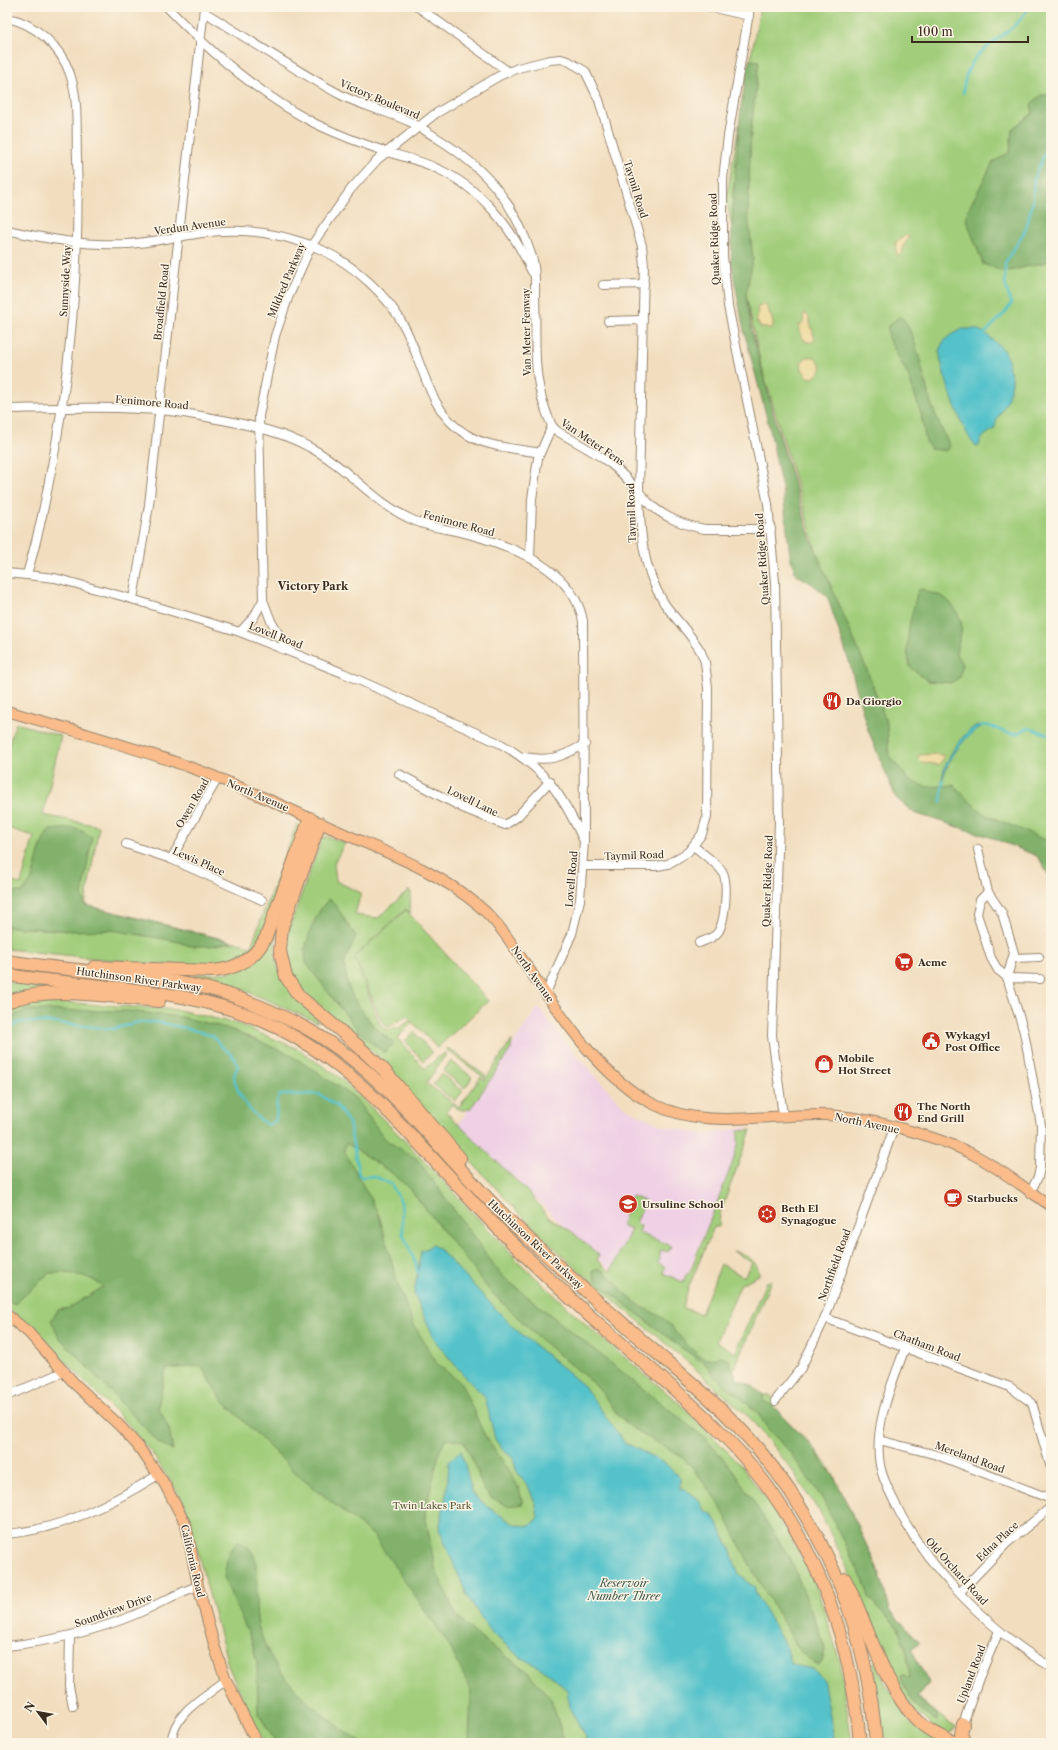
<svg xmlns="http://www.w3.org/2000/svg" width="1058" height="1750" font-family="'Libre Caslon Text',serif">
  <rect width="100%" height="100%" fill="#fcf5e5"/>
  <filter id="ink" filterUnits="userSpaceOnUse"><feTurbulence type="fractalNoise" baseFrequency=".025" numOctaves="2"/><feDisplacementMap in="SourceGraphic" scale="8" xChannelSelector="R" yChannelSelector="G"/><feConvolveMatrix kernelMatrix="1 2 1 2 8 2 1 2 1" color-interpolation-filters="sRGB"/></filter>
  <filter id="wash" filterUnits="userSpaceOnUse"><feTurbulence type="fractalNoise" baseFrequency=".012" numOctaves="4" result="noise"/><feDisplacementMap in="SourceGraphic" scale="16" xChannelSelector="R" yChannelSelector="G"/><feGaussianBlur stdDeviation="0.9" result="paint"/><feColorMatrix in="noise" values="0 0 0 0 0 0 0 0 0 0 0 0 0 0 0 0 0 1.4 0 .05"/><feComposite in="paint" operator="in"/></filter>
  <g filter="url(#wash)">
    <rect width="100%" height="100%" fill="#f2debf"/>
    <path fill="#efd0e5" d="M 538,1007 L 569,1047 L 624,1107 L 660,1125 L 705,1135 L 747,1127 L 666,1328 L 614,1274 L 458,1125 Z"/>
    <g fill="#a2ce7b" stroke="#6e7c4c">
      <path d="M 760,7 L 1051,7 L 1051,868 L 1044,853 L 905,803 L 819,560 L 760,361 L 726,199 Z"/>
      <path d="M 16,723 L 61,736 L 43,815 L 99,826 L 85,905 L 251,946 L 297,823 L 300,826 L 300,831 L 264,929 L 256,946 L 232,964 L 210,966 L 140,963 L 7,949 L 7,881 L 21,884 L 34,836 L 7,828 L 7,749 Z"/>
      <path d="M 324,837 L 329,837 L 345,843 L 334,863 L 336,881 L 361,893 L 355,915 L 378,918 L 407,892 L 409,890 L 411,892 L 410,913 L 406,909 L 354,957 L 406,910 L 488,1001 L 437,1048 L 407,1016 L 388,1027 L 382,1022 L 355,958 L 380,1024 L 383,1028 L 389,1030 L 395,1027 L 398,1029 L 409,1021 L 412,1023 L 397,1038 L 425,1069 L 441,1055 L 447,1053 L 426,1083 L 459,1107 L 481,1077 L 484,1080 L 486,1079 L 447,1050 L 448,1048 L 487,1077 L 512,1040 L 511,1049 L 471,1108 C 462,1112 459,1110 452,1104 L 446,1112 L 532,1196 L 548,1217 L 571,1231 L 599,1255 L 597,1260 L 610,1272 L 631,1230 L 621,1226 L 632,1196 L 645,1201 L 636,1223 L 641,1226 L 639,1233 L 671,1246 L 668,1252 L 661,1250 L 658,1263 L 665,1267 L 663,1273 L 683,1282 L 686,1275 L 690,1272 L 732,1164 L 738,1144 L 738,1131 L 751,1130 L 726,1197 L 720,1213 L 719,1227 L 714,1227 L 688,1288 L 683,1308 L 701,1314 L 721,1264 L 744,1277 L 752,1263 L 733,1251 C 745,1254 759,1261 759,1275 L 741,1284 L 716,1341 L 735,1353 L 766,1282 L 771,1281 L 729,1381 L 763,1395 L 770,1395 L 776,1403 L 773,1407 L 816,1450 L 834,1476 L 880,1574 L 890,1611 L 920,1642 L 911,1649 L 929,1683 L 917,1697 L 955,1728 L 952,1732 L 946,1733 L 933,1726 L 915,1712 L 901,1692 L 851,1576 L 821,1514 L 789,1466 L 750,1418 L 691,1365 L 571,1264 L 517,1211 L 461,1151 L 380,1058 L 303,991 L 292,975 L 286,958 L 286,936 L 321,841 Z"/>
      <path d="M 280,914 C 278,926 275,939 275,951 C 276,980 300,999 318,1019 L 317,1022 L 244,990 L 195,977 L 195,975 L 232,972 Z"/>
      <path d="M 7,981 L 44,988 L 7,997 Z"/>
      <path d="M 57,1002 L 179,1010 L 238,1024 L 298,1049 L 343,1080 L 401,1137 L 522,1265 L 591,1329 L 680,1404 L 740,1464 L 780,1518 L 816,1585 L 840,1661 L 852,1743 L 264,1743 L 229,1668 L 184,1502 L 152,1453 L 119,1415 L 26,1323 L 7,1308 L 7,1009 L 25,1004 Z"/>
      <path d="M 414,1032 L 432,1053 L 423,1061 L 405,1041 Z"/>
      <path d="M 451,1061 L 472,1077 L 465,1088 L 443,1071 Z"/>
      <path d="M 441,1074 L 463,1091 L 455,1101 L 433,1084 Z"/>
      <path d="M 876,1661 L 887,1688 L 914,1726 L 945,1743 L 885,1743 L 873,1663 Z"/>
    </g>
    <g fill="#81b16b" stroke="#5e6e44">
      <path d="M 749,60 L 759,61 L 751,130 L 748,214 L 753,259 L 746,295 L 752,332 L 776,423 L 810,537 L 867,670 L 887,724 L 889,755 L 909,780 L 926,787 L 954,785 L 967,799 L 984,814 L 1046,840 L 1051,845 L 1051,886 L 1051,879 L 1037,856 L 990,837 L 914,813 L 896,798 L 867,728 L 849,661 L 827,596 L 811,583 L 796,575 L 790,556 L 783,494 L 770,430 L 744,331 L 731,262 L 733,194 L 741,106 Z"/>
      <path d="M 1041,95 L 1051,95 L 1051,261 L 1005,272 L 983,264 L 966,219 L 968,210 L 993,162 L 1010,152 L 1012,129 L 1033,113 L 1031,104 Z"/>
      <path d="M 900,316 C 916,329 924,382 931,403 C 936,418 943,432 950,446 L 947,451 L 931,449 L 926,442 L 921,414 L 908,375 L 888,338 L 888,326 Z"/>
      <path d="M 923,589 C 929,594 935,593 943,597 C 951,601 961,616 962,626 C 962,634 957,646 956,654 L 962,664 L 960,677 L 951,683 L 928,681 L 910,667 L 907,650 L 909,626 L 918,590 Z"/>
      <path d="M 73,828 L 84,832 L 92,837 L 82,895 L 85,905 L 233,942 L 210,946 L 190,946 L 175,941 L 112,930 L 73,931 L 7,927 L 7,892 L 23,892 L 32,879 L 41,845 L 49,830 Z"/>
      <path d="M 330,899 C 339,907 347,926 356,936 L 344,963 L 348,986 L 356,1003 L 376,1029 L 394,1043 L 384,1053 L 357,1030 L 306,963 C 306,959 305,955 305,950 C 307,937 319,905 330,899 Z"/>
      <path d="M 26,1010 L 128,1011 L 181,1017 L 227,1028 L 289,1054 L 354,1097 L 386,1140 L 417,1159 L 502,1276 L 707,1440 L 733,1470 L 791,1560 L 823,1641 L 825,1650 L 822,1662 L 817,1665 L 803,1654 L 795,1643 L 752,1569 L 718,1502 L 694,1470 L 682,1457 L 632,1428 L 618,1415 L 597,1386 L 539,1338 L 488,1289 L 467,1261 L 413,1193 L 396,1176 L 346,1143 L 344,1150 L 379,1215 L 398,1285 L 414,1325 L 438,1365 L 461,1383 L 484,1434 L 511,1473 L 519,1489 L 523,1504 L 507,1506 L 491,1497 L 483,1489 L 476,1467 L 463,1441 L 445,1439 L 439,1453 L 425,1513 L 435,1568 L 457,1617 L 484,1641 L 527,1671 L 551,1699 L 565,1743 L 469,1743 L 471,1690 L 449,1645 L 373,1535 L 301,1478 L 222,1400 L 201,1366 L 166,1369 L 158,1407 L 169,1429 L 173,1450 L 159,1443 L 59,1337 L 51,1320 L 58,1310 L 69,1308 L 103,1287 C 87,1273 70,1273 49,1273 L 15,1304 L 7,1300 L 7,1019 Z"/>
      <path d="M 598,1268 C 613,1275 622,1292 635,1302 C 643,1309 655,1312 664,1319 C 676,1330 690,1352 704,1358 C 710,1361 715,1358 722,1356 L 729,1360 L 737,1379 L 751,1385 L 763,1395 L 763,1401 L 773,1406 L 816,1450 L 822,1463 L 834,1476 L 880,1574 L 890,1611 L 920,1642 L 911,1649 L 929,1683 L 917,1697 L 937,1716 L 938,1719 L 936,1721 C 917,1712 908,1697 901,1678 L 902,1674 L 910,1678 L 907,1653 L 898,1628 L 869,1597 L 864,1582 L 822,1498 L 789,1451 L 768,1429 L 757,1412 L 713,1375 L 706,1364 L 683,1349 L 600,1285 L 593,1275 L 593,1271 Z"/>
      <path d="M 237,1541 C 241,1543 247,1546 250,1549 C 262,1563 254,1601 257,1618 C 258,1629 265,1646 270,1655 C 291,1692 328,1720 362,1743 L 276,1743 L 258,1713 L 257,1663 L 251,1639 L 237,1609 L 224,1577 L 228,1553 Z"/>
    </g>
    <g fill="#eeda9e" stroke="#94825e">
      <path d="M 906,235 L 910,237 L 903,246 L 903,252 L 899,256 L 897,255 L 895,243 Z"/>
      <path d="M 762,305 L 766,305 C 768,313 776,321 772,328 L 761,328 L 756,320 L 758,313 L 757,308 Z"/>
      <path d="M 804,313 L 808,315 L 815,340 L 812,342 L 806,342 L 802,337 L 799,326 L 803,323 Z"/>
      <path d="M 807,357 L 815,357 L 822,367 L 820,372 L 813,378 L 808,377 L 802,369 L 801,362 Z"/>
      <path d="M 937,754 L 945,756 L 939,765 L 922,762 L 918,758 L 919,755 Z"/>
    </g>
    <g fill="#54c2ca" stroke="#487674">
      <path d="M 963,329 L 976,329 L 985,333 L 1004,350 L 1008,358 L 1009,368 L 1012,377 L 1012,383 L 1007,401 L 998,417 L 994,429 C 987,434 980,437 979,446 L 976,446 C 965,439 937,362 940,349 C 943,338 953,333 963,329 Z"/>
      <path d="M 977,725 L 983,726 C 963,736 946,762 942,783 C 941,764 961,734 977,725 Z"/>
      <path d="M 433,1245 L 441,1251 L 513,1327 L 584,1386 L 624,1442 L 666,1464 L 680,1478 L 680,1490 L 684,1489 L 698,1499 L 704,1510 L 712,1514 L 729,1546 L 739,1575 L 744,1577 L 746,1581 L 755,1588 L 755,1592 L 787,1649 L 792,1665 L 813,1669 L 823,1679 L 835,1743 L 586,1743 L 586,1737 L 570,1709 L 567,1690 L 547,1672 L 520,1657 L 492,1633 L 469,1600 L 439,1529 L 447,1490 L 449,1461 L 461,1450 L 473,1495 L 492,1510 L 514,1524 L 526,1526 L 534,1523 L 538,1517 L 536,1505 L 529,1488 L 516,1470 L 513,1458 L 503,1450 L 495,1439 L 485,1397 L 461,1372 L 436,1342 L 414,1294 L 421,1251 Z"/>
    </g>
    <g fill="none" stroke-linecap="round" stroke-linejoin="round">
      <g stroke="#54c2ca" stroke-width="2.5">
        <path d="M 963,93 C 966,42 1008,45 1029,7"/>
        <path d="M 985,333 L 1006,312 L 1011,304 L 1005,283 L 1005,263 L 1026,229 L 1033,201 L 1034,178 L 1051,139"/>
        <path d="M 981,726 C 992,723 1002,734 1013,734 C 1019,735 1022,729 1028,728 L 1051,735"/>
        <path d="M 941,802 L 943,780"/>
        <path d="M 7,1030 L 19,1022 L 47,1022 L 112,1029 L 139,1022 L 157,1022 L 190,1029 L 213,1036 L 221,1046 L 232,1055 L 238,1066 C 236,1070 234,1074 234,1078 C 237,1095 253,1117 268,1125 L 276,1120 L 277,1101 L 280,1095 L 319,1094 L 337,1106 L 349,1123 L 359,1175 L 362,1177 L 374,1176 L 391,1184 L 401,1202 L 403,1234 L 416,1264 L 417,1272"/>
      </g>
    </g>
  </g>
  <g filter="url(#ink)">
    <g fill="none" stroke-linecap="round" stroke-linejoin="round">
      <g stroke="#96846e" stroke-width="10">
        <g id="minor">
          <path d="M 167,7 C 211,53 259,95 316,124 C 339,135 363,144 387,152 C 404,157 422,161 438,169 C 482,189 513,229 532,272"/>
          <path d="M 418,7 L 509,72"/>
          <path d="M 710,7 L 749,16"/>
          <path d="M 750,7 L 728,136 L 723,179 L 723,256 L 728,306 L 768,504 L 775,582 L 779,821 L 772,1036 L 783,1115"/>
          <path d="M 204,12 C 249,39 294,70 341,95 C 362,106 386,111 408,121 C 418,125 427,132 437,138 C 485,168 515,202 532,257 C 536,268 535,283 535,296 C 537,346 530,378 552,426 L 538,458 L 532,499 L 530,558"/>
          <path d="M 7,18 C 35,23 61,47 70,74 C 79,100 76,131 77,158 C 80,254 72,349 56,444 C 48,488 40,531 27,574"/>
          <path d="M 7,230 C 47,239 86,246 127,244 C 159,242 190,233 222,231 C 256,229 291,236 322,250 C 354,265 389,296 405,328 C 423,363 429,413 466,434 C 488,448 515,448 540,453"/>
          <path d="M 603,285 L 644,284"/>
          <path d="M 608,321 L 643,320"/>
          <path d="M 7,409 C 61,408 115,406 169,411 C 187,413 205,417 223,420 C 253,426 282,432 309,447 C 348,467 374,504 415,521 C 432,528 450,529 468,534 C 512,546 574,570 583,621 L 584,841 L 580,900 L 572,934 L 546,993"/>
          <path d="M 552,426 L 557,431 C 575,442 596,452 612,465 C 626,476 636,489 648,502 C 662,517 686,526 705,529 L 771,529"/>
          <path d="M 7,573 L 55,578 L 125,597 L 240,632 L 343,673 L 501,744 C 546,770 561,793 583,839"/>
          <path d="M 133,599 L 149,505 L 204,8"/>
          <path d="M 240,632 L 254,617 L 263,600"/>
          <path d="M 288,650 L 271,621 L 263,600 L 259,416 L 275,336 L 288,298 L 311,246 L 351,189 L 378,159 L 435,114 L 499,76 L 518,68 L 550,60 L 561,59 L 568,61 L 585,71 L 599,100 L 642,246 L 644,265 L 639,491 C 640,531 642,568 664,603 C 676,620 691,634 701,652 L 705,662 L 708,688 L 707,817 L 702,834 L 688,852 L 668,864 L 657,866 L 583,866"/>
          <path d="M 524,757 C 551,762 562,757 585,744"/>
          <path d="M 399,774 L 463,808 L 505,825 L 517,817 L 550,781"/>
          <path d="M 126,844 L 171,859 L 262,900"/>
          <path d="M 694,846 C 702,854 716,862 722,871 C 729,881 725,922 718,932 C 714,938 706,940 699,943"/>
          <path d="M 978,849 L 988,892 L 1002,913 L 1014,953 L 1007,977"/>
          <path d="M 171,859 L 218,778"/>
          <path d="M 988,892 L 980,900 L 977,914 L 991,958 L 998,970 L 1007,977 L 1024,1032 L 1041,1125 L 1040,1168 L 1038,1177 L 1030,1193"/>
          <path d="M 1014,958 L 1039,957"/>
          <path d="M 1008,978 L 1040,979"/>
          <path d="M 825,1318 L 1010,1387 L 1032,1403 L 1051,1468"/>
          <path d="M 905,1348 C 892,1384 873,1426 880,1465 C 882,1477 888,1489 893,1499 C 923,1564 989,1631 1051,1667"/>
          <path d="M 7,1396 L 65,1371"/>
          <path d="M 775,1401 L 801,1368 L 825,1318 L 894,1128"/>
          <path d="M 879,1440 L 937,1455 L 1051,1499"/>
          <path d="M 7,1534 C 63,1529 111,1504 158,1475"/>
          <path d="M 960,1592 L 1006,1544 L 1051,1507"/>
          <path d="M 70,1636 L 69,1686 L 73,1706"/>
          <path d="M 7,1646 C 51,1641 93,1632 134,1615 C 156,1606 176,1593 198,1586"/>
          <path d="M 963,1724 L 979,1678 L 999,1631"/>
          <path d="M 171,1743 C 175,1710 203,1699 226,1680"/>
        </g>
      </g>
      <g stroke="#96846e" stroke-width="12">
        <g id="major">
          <path d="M 7,711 C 68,729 131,746 192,768 C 244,787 295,812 347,835 C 393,855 440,873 479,906 C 497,921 511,942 524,962 C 558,1011 598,1076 653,1104 C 707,1131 767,1113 825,1115 C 865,1116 941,1137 976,1156 C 1002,1170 1026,1189 1051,1206"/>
          <path d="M 7,1315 L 28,1332 L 75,1384 L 119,1425 L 138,1446 L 164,1483 L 186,1525 L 198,1586 L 215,1648 L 226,1680 L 257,1743"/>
        </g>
      </g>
      <g stroke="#96846e" stroke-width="14">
        <g id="highway">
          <path d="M 320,823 L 282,927 L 280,951 L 286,977 L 299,996 L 356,1044 L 384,1070 L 460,1158"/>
          <path d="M 7,961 C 73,972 141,973 206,988 C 238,996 270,1010 300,1025 C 382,1067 436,1148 501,1212 C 547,1258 596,1300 645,1343 C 685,1377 726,1410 759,1450 C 829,1534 868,1635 876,1743"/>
          <path d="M 94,967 L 213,971 C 237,969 255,959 266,937 L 310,818"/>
          <path d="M 7,975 C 98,989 194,986 278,1028 C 356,1067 403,1128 462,1190 C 499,1231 539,1270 580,1307 C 650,1372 729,1425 781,1506 C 828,1577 853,1658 860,1743"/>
          <path d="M 7,1002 C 51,984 112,998 159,1001"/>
          <path d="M 845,1579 C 868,1623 883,1688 919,1722 C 929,1731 944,1738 956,1743"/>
          <path d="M 963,1724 L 961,1734 L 965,1743"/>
        </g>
      </g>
      <use href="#minor" stroke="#fff" stroke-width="8"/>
      <use href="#major" stroke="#f9bc8a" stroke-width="10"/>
      <use href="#highway" stroke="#f9bc8a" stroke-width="12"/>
    </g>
  </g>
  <defs>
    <g id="restaurant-disc" transform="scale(1)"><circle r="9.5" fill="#c8321e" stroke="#fcf5e5"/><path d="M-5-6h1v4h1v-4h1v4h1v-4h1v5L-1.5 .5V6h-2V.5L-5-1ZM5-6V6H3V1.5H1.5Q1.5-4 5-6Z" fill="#fff"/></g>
    <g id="supermarket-disc" transform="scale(1)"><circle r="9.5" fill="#c8321e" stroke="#fcf5e5"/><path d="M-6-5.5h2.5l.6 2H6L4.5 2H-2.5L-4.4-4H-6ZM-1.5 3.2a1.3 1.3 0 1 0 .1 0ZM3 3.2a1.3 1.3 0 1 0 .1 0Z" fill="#fff"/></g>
    <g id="civic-disc" transform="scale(1)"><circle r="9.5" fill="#c8321e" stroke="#fcf5e5"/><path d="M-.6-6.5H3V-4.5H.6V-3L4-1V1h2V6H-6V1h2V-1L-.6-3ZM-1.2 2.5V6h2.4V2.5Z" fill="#fff"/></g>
    <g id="shop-disc" transform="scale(1)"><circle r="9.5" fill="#c8321e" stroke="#fcf5e5"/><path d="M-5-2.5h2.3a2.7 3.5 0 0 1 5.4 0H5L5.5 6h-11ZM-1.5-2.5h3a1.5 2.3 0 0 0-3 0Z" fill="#fff"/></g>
    <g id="cafe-disc" transform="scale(1)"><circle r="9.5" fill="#c8321e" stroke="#fcf5e5"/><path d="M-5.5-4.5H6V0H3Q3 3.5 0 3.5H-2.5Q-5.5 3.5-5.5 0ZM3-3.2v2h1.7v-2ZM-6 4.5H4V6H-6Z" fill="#fff"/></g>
    <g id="school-disc" transform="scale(1)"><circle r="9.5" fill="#c8321e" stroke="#fcf5e5"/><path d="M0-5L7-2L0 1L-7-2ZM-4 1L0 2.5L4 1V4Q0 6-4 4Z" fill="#fff"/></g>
    <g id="synagogue-disc" transform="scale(1)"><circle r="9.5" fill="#c8321e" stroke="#fcf5e5"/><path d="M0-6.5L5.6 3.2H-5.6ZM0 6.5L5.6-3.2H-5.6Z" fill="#fff"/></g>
  </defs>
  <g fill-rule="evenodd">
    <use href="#restaurant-disc" x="832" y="701"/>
    <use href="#supermarket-disc" x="904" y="962"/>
    <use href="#civic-disc" x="931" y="1041"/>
    <use href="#shop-disc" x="824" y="1064"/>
    <use href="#restaurant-disc" x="903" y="1112"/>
    <use href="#cafe-disc" x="953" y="1198"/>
    <use href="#school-disc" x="628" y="1204"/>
    <use href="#synagogue-disc" x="767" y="1214"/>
  </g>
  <g text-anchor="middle" stroke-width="3" stroke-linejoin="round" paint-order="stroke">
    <g font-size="10" fill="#3b2a1e" stroke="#fcf5e5">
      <text transform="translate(380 99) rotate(23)" y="4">Victory Boulevard</text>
      <text transform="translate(636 189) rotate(73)" y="4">Taymil Road</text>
      <text transform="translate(190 226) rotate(-8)" y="4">Verdun Avenue</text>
      <text transform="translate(714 239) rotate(-92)" y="4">Quaker Ridge Road</text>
      <text transform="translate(286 280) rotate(-67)" y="4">Mildred Parkway</text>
      <text transform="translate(65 281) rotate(-87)" y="4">Sunnyside Way</text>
      <text transform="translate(161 302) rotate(-84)" y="4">Broadfield Road</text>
      <text transform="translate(526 332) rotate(-91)" y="4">Van Meter Fenway</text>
      <text transform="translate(152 402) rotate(5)" y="4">Fenimore Road</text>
      <text transform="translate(593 442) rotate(34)" y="4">Van Meter Fens</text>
      <text transform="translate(631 513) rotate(-92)" y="4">Taymil Road</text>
      <text transform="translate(459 523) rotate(15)" y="4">Fenimore Road</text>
      <text transform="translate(762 559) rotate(-94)" y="4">Quaker Ridge Road</text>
      <text transform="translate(276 635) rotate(21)" y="4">Lovell Road</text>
      <text transform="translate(258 795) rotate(23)" y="4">North Avenue</text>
      <text transform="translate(473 801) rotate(26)" y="4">Lovell Lane</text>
      <text transform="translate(192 803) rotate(-60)" y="4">Owen Road</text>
      <text transform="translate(634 855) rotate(-2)" y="4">Taymil Road</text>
      <text transform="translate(199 861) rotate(24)" y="4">Lewis Place</text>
      <text transform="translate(571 879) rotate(-85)" y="4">Lovell Road</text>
      <text transform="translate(767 881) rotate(-88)" y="4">Quaker Ridge Road</text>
      <text transform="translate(533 974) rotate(55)" y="4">North Avenue</text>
      <text transform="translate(139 979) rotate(8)" y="4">Hutchinson River Parkway</text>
      <text transform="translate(867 1123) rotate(12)" y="4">North Avenue</text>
      <text transform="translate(536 1244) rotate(43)" y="4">Hutchinson River Parkway</text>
      <text transform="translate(834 1265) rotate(-70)" y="4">Northfield Road</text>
      <text transform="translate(927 1345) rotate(21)" y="4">Chatham Road</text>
      <text transform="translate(970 1457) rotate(20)" y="4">Mereland Road</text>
      <text transform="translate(997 1541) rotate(-43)" y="4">Edna Place</text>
      <text transform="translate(193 1561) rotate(77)" y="4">California Road</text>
      <text transform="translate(957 1571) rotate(48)" y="4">Old Orchard Road</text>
      <text transform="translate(113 1610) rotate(-20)" y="4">Soundview Drive</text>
      <text transform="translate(971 1674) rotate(-69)" y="4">Upland Road</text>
    </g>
    <g font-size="10" font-weight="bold" fill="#3b2a1e" stroke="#fcf5e5" text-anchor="start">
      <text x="846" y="705">Da Giorgio</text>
      <text x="918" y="966">Acme</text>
      <text x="945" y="1039">Wykagyl<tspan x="945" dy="12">Post Office</tspan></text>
      <text x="838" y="1062">Mobile<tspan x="838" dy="12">Hot Street</tspan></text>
      <text x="917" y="1110">The North<tspan x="917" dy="12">End Grill</tspan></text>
      <text x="967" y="1202">Starbucks</text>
      <text x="642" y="1208">Ursuline School</text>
      <text x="781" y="1212">Beth El<tspan x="781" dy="12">Synagogue</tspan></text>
    </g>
    <g font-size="10" fill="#555335" stroke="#fcf5e5">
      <text x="432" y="1509">Twin Lakes Park</text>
    </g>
    <g font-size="11" font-weight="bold" fill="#3b2a1e" stroke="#fcf5e5">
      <text x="313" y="590">Victory Park</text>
    </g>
    <g font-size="11" font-style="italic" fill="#425852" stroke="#fcf5e5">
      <text x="624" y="1587">Reservoir<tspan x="624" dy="13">Number Three</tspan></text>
    </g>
  </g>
  <rect width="1058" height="1750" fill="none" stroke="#fcf5e5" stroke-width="24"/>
  <g transform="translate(38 1712) rotate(302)" stroke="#fcf5e5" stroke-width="3" paint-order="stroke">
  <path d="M0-3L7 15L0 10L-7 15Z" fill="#3b2a1e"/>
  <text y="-6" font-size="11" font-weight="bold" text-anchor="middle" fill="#3b2a1e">N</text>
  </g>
  <path d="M912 36v6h116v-6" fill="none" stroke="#3b2a1e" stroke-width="2"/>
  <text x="918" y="36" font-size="12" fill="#3b2a1e" stroke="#fcf5e5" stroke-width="3" paint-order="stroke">100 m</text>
</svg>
